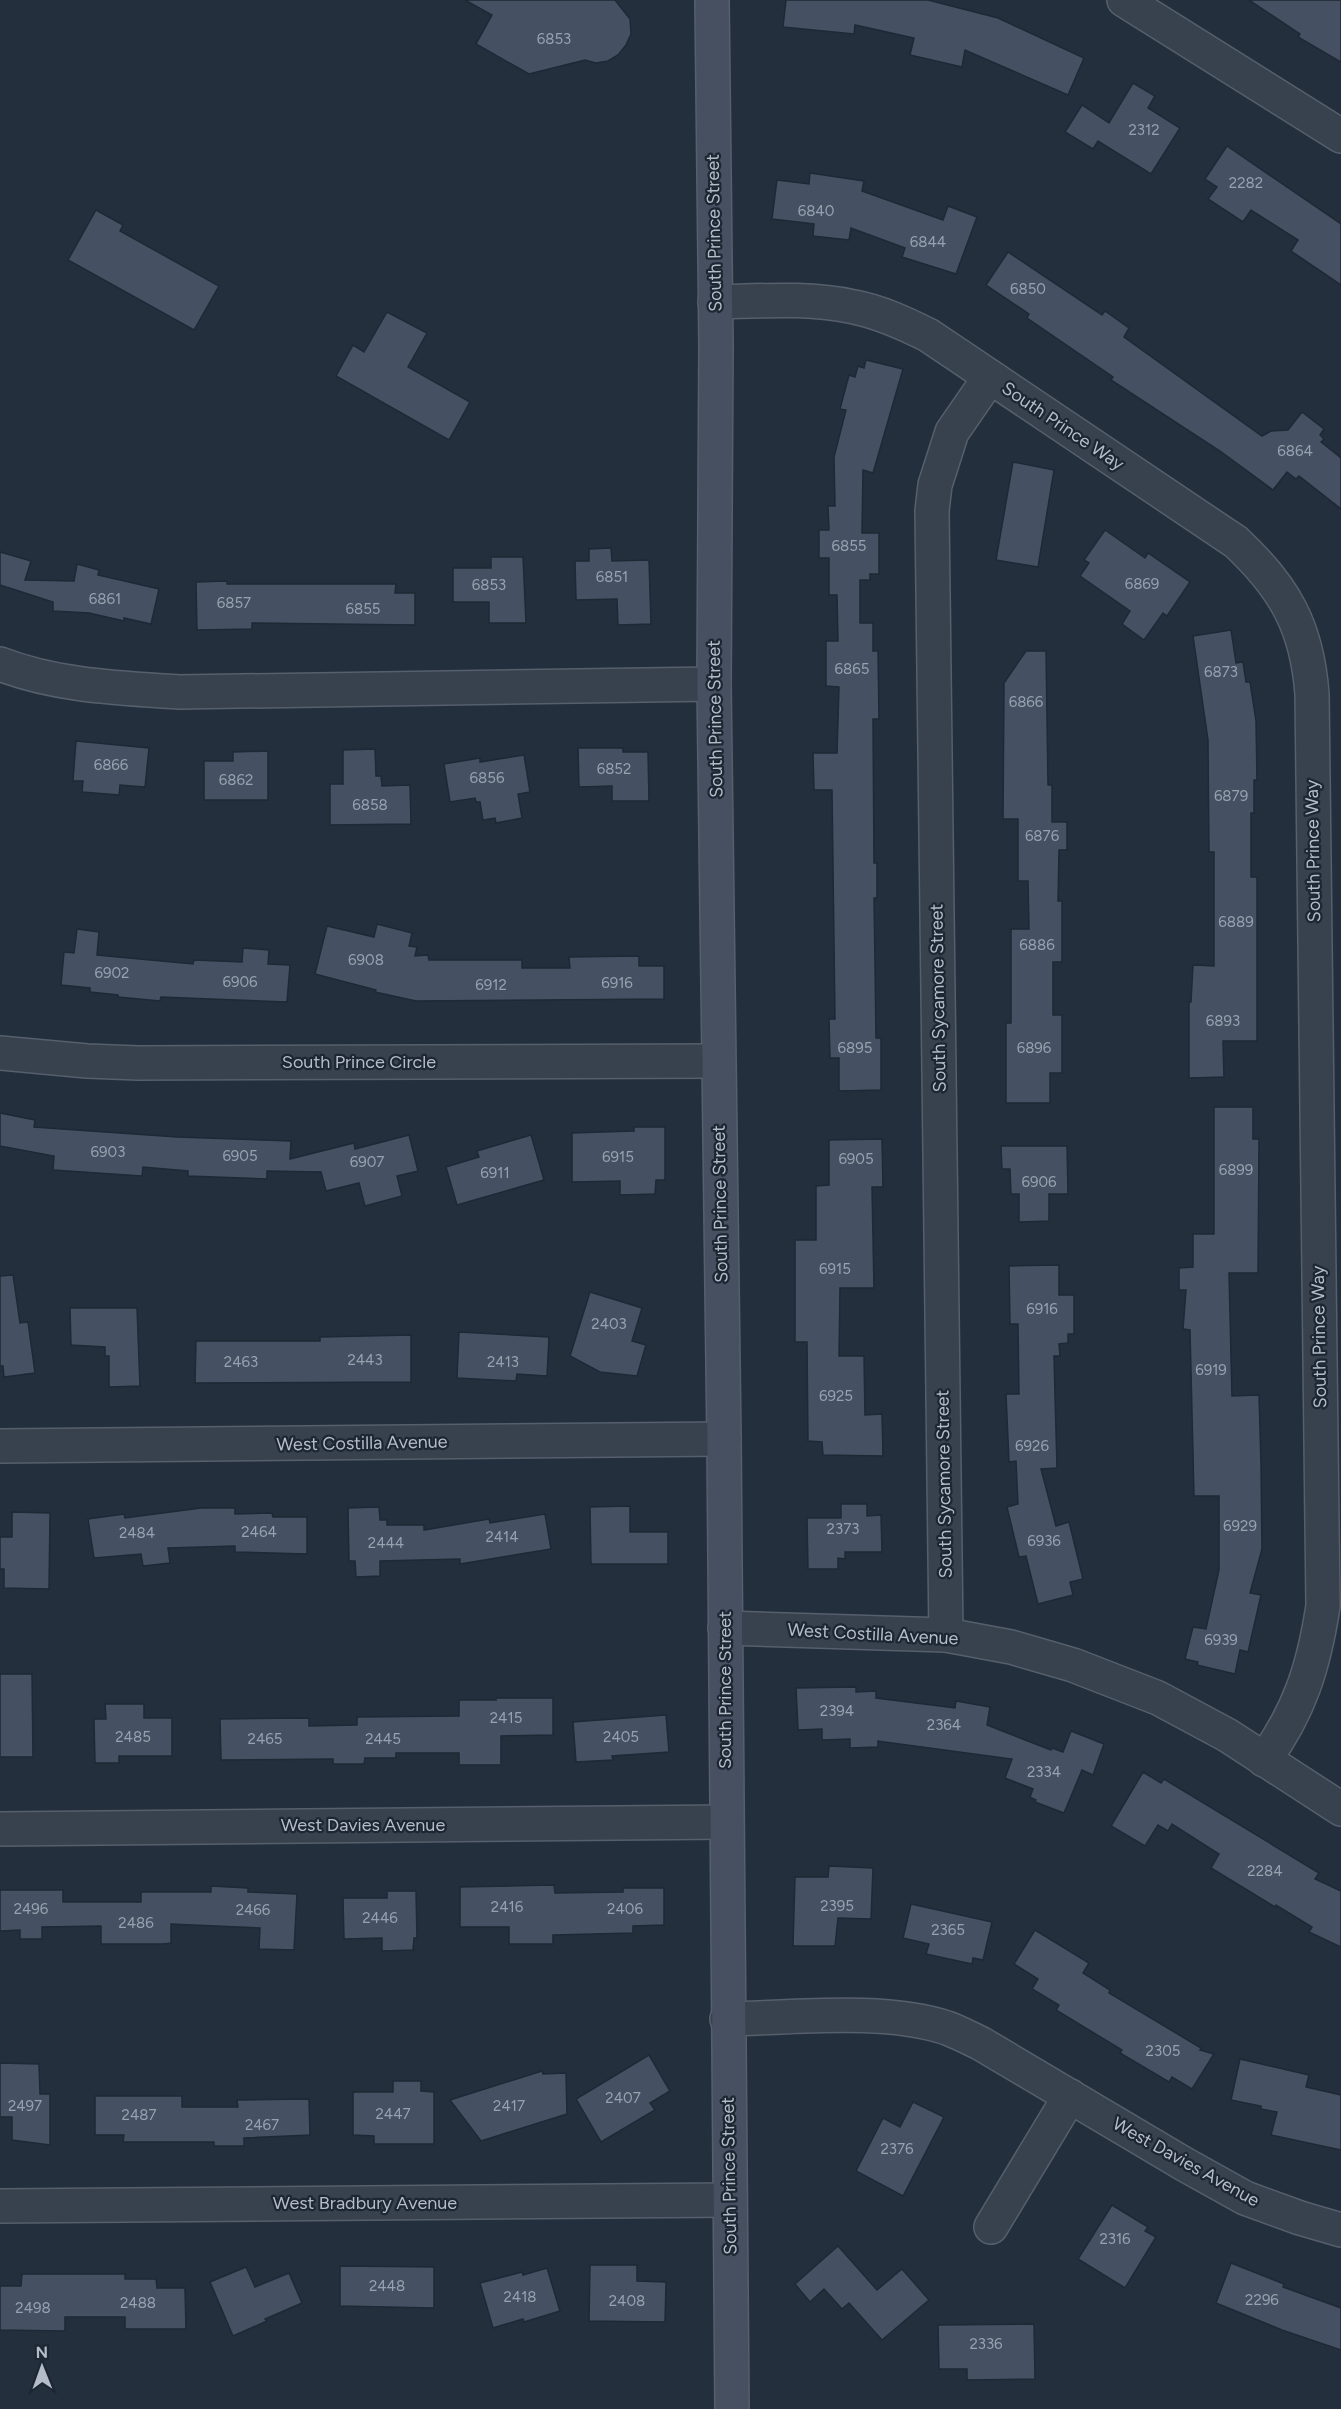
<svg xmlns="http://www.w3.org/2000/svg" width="1341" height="2409" font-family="Figtree,sans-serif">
  <rect width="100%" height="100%" fill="#242f3e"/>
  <g fill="#455162" stroke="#1f2835" stroke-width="1.5">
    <path d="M 465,0 L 615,0 L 630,19 L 631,34 L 626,45 L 618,55 L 608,61 L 596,63 L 585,60 L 529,74 L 476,44 L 492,15 Z"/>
    <path d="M 786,0 L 928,0 L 998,18 L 1084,58 L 1068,95 L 965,50 L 962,67 L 910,55 L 914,38 L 855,25 L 854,34 L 783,27 Z"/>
    <path d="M 1249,0 L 1341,0 L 1341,62 L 1298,37 L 1300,34 Z"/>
    <path d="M 1133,83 L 1155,96 L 1148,108 L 1180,128 L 1151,174 L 1098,141 L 1093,149 L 1065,132 L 1082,105 L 1109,123 Z"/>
    <path d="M 1227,146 L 1341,224 L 1341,285 L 1291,251 L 1298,240 L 1251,210 L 1243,222 L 1208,199 L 1217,187 L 1205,179 Z"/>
    <path d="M 810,173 L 864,181 L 862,191 L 943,220 L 948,206 L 977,217 L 956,274 L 902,257 L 905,248 L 851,228 L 849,240 L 813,236 L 814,224 L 772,219 L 777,180 L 809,184 Z"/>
    <path d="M 96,210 L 123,225 L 120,231 L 219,286 L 194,330 L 68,260 Z"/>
    <path d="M 1008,252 L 1102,315 L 1105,311 L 1129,328 L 1124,337 L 1262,436 L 1271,431 L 1288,430 L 1302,412 L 1324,429 L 1320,435 L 1324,439 L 1321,442 L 1341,458 L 1341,509 L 1299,476 L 1296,479 L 1287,472 L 1273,490 L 1220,451 L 1111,380 L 1113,377 L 1027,318 L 1029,314 L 986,285 Z"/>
    <path d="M 387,312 L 427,333 L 408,367 L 470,402 L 449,440 L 336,376 L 353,345 L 364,352 Z"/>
    <path d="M 866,360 L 903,369 L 873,473 L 863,470 L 862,533 L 879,533 L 879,574 L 870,574 L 870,580 L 860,580 L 860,623 L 873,623 L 873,651 L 878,651 L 879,719 L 873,719 L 874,863 L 877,863 L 877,898 L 874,898 L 875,963 L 876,1038 L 881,1038 L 881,1090 L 839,1091 L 839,1058 L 830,1058 L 829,1019 L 835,1019 L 832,790 L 814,790 L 813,753 L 837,753 L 839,687 L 826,686 L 826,641 L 838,641 L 837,595 L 829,595 L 829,558 L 819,558 L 819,530 L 829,530 L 828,506 L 835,506 L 834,457 L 846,410 L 840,409 L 849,375 L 855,377 L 858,366 L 864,368 Z"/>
    <path d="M 1013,462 L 1054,470 L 1038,567 L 996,560 Z"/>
    <path d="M 1105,530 L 1145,558 L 1148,553 L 1190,582 L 1167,616 L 1163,613 L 1144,640 L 1122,624 L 1130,611 L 1080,576 L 1089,563 L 1084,560 Z"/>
    <path d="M 611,548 L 612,561 L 649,560 L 651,624 L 618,625 L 617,599 L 576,600 L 575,561 L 589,561 L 589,549 Z"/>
    <path d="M 0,552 L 31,561 L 25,580 L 74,581 L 77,564 L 99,570 L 98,575 L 159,589 L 151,624 L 124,618 L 124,621 L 89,613 L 53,611 L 53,602 L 0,585 Z"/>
    <path d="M 491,557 L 523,557 L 526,623 L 489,623 L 489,602 L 453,602 L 453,568 L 491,568 Z"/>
    <path d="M 227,581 L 227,584 L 396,584 L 395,593 L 415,593 L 415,625 L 252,623 L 252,629 L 197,630 L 196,582 Z"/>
    <path d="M 1231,630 L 1236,663 L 1243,662 L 1246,682 L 1250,682 L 1256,721 L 1257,780 L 1254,780 L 1254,813 L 1251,813 L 1251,877 L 1257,877 L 1257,1041 L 1223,1041 L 1224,1077 L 1189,1078 L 1189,1002 L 1191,1002 L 1193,965 L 1214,966 L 1214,852 L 1209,852 L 1208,740 L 1193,636 Z"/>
    <path d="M 1026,651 L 1046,651 L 1048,785 L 1052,785 L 1052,822 L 1067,822 L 1067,850 L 1059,850 L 1058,901 L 1062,901 L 1062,962 L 1053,962 L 1053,1015 L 1062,1015 L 1062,1073 L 1050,1073 L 1050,1103 L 1006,1103 L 1006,1023 L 1011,1023 L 1011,929 L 1029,929 L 1028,881 L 1018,881 L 1018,819 L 1003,819 L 1004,683 Z"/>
    <path d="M 76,741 L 149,748 L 145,787 L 120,785 L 119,795 L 82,792 L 83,781 L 73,781 Z"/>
    <path d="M 578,748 L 623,748 L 623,752 L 648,752 L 649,801 L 612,801 L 612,786 L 579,787 Z"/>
    <path d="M 375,749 L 376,776 L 381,776 L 382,786 L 410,785 L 411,824 L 330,825 L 330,784 L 343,784 L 343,750 Z"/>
    <path d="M 268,751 L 268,800 L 204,800 L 204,761 L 233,761 L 233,752 Z"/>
    <path d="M 524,755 L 530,792 L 518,794 L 522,818 L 496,823 L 495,818 L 483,820 L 480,802 L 476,802 L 475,798 L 450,802 L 444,764 L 480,758 L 480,762 Z"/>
    <path d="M 377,924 L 412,933 L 409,946 L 417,947 L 415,956 L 428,955 L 429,960 L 522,960 L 522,968 L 570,968 L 569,957 L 639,956 L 639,966 L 664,966 L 664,999 L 416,1001 L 375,992 L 376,990 L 315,974 L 327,926 L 374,937 Z"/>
    <path d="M 77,929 L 99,932 L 97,955 L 193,964 L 194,960 L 242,962 L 243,948 L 269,950 L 268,964 L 290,965 L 287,1002 L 161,997 L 160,1001 L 118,997 L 118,995 L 90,992 L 90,988 L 61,985 L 64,952 L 74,953 Z"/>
    <path d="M 1214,1107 L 1253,1107 L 1253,1139 L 1259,1139 L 1258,1273 L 1229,1273 L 1232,1396 L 1259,1395 L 1261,1464 L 1262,1549 L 1250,1593 L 1261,1595 L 1248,1652 L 1240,1650 L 1235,1674 L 1197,1665 L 1198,1662 L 1185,1659 L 1193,1627 L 1206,1629 L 1219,1570 L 1219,1496 L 1194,1496 L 1190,1330 L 1183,1329 L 1186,1290 L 1179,1290 L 1179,1268 L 1193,1267 L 1193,1234 L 1214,1234 Z"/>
    <path d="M 0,1113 L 35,1120 L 34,1127 L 177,1137 L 291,1141 L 290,1159 L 354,1143 L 355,1149 L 409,1135 L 418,1171 L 397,1176 L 402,1196 L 365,1206 L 359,1183 L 326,1191 L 321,1172 L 267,1171 L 267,1179 L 188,1176 L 188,1171 L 143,1167 L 142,1176 L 53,1170 L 54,1156 L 0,1146 Z"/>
    <path d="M 634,1127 L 665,1127 L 665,1180 L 656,1180 L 655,1194 L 620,1195 L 620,1181 L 572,1182 L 572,1133 L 634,1131 Z"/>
    <path d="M 531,1135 L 544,1180 L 457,1205 L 446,1167 L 479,1157 L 477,1151 Z"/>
    <path d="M 882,1139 L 883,1187 L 872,1187 L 874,1288 L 840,1288 L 839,1356 L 864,1356 L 865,1415 L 882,1414 L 883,1456 L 823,1455 L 822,1442 L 808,1441 L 807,1342 L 795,1342 L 795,1240 L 816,1240 L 816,1186 L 829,1185 L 829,1140 Z"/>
    <path d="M 1001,1146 L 1067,1146 L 1068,1194 L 1049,1194 L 1049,1221 L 1019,1222 L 1019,1194 L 1011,1194 L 1010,1169 L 1002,1169 Z"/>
    <path d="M 1059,1265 L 1059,1295 L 1074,1295 L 1074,1334 L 1068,1334 L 1068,1343 L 1059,1344 L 1060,1356 L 1054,1356 L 1057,1468 L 1041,1469 L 1056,1526 L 1069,1522 L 1083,1579 L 1070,1582 L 1073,1595 L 1038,1604 L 1026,1556 L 1019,1557 L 1007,1507 L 1018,1504 L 1016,1461 L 1009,1462 L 1006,1394 L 1019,1394 L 1018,1324 L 1010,1324 L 1009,1266 Z"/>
    <path d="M 13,1275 L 20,1323 L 28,1322 L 35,1373 L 4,1377 L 3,1366 L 0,1366 L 0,1276 Z"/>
    <path d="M 590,1292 L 642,1308 L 632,1341 L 646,1345 L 637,1376 L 600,1372 L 570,1356 Z"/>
    <path d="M 70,1308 L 137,1308 L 140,1386 L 109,1387 L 109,1356 L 105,1356 L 105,1347 L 71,1345 Z"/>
    <path d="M 459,1332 L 549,1337 L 547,1376 L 517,1374 L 516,1381 L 457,1378 Z"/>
    <path d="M 411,1335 L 411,1382 L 195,1383 L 196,1341 L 320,1341 L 320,1337 Z"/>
    <path d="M 841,1504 L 867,1504 L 867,1516 L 881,1515 L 882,1552 L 845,1552 L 845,1559 L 838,1558 L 838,1569 L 808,1569 L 807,1518 L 841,1518 Z"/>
    <path d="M 630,1506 L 630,1532 L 668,1532 L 668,1564 L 591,1564 L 590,1507 Z"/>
    <path d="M 379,1507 L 380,1520 L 387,1520 L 387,1525 L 424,1525 L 424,1530 L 489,1519 L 490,1523 L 545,1514 L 551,1549 L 460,1564 L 460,1559 L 380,1561 L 380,1576 L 356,1577 L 355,1561 L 349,1561 L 348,1508 Z"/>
    <path d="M 201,1508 L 235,1508 L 235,1514 L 272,1513 L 273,1517 L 307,1517 L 307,1554 L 235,1552 L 235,1546 L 168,1548 L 170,1563 L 143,1566 L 141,1554 L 94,1558 L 88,1519 L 124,1514 L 125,1518 Z"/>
    <path d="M 12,1512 L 50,1513 L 49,1589 L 4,1588 L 4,1569 L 0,1569 L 0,1537 L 12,1537 Z"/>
    <path d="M 0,1674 L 32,1674 L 33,1757 L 0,1757 Z"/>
    <path d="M 856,1687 L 856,1692 L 876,1691 L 876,1698 L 955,1708 L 956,1701 L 990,1707 L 987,1725 L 1051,1750 L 1052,1748 L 1063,1752 L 1071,1731 L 1104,1744 L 1093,1775 L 1082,1770 L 1064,1813 L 1035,1802 L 1036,1800 L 1030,1797 L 1033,1789 L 1005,1778 L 1012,1759 L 878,1741 L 878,1747 L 850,1748 L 850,1739 L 822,1740 L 822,1729 L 798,1730 L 796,1688 Z"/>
    <path d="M 496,1698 L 553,1698 L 553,1735 L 501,1736 L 501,1765 L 459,1765 L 459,1753 L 396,1753 L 396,1758 L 365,1758 L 364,1764 L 333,1764 L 333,1759 L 221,1760 L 220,1719 L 309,1718 L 309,1726 L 357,1725 L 357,1717 L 459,1716 L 459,1700 L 496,1700 Z"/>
    <path d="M 105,1704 L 144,1704 L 144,1718 L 172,1718 L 172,1756 L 119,1756 L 119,1763 L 95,1763 L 94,1719 L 106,1719 Z"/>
    <path d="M 666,1715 L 669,1752 L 612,1756 L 613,1760 L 576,1762 L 573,1722 Z"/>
    <path d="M 1143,1772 L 1161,1783 L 1164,1779 L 1319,1873 L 1315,1879 L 1341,1891 L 1341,1947 L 1309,1932 L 1312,1927 L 1276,1905 L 1275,1907 L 1211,1868 L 1219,1854 L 1172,1824 L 1168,1831 L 1158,1825 L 1145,1846 L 1111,1826 Z"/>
    <path d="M 829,1866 L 873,1868 L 871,1919 L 838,1918 L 835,1946 L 793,1946 L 795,1877 L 828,1877 Z"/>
    <path d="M 554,1885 L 555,1893 L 623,1892 L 623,1888 L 664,1888 L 664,1925 L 633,1926 L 633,1933 L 553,1935 L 553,1944 L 509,1944 L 509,1927 L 460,1927 L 460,1887 Z"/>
    <path d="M 211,1886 L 248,1888 L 248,1892 L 297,1894 L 294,1950 L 259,1949 L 260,1928 L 171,1924 L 171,1943 L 163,1944 L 101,1944 L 101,1926 L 42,1927 L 42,1939 L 20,1939 L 20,1930 L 0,1931 L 0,1890 L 63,1890 L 63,1902 L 141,1902 L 141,1892 L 211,1892 Z"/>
    <path d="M 387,1891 L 416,1891 L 417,1938 L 414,1938 L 413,1950 L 382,1951 L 382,1938 L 344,1939 L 343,1898 L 387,1898 Z"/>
    <path d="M 911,1904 L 992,1922 L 983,1960 L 973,1958 L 972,1964 L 926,1954 L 929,1944 L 903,1938 Z"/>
    <path d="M 1035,1930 L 1089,1963 L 1083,1973 L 1110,1990 L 1109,1993 L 1201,2048 L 1200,2050 L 1214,2054 L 1192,2089 L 1172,2077 L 1169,2082 L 1120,2053 L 1122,2050 L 1056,2010 L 1059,2005 L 1032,1989 L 1038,1979 L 1014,1964 Z"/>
    <path d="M 649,2055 L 670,2091 L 650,2103 L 655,2110 L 601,2142 L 576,2099 Z"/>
    <path d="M 1240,2059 L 1309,2075 L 1306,2087 L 1341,2095 L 1341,2150 L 1271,2135 L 1277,2112 L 1261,2109 L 1261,2106 L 1231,2100 Z"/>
    <path d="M 0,2063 L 39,2064 L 40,2094 L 50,2094 L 50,2145 L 12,2140 L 12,2117 L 0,2117 Z"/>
    <path d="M 542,2071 L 543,2074 L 566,2073 L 567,2114 L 481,2141 L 450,2100 Z"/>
    <path d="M 393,2081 L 421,2081 L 421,2091 L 434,2092 L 434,2144 L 374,2144 L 374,2136 L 353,2135 L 353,2092 L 393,2092 Z"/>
    <path d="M 95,2096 L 182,2096 L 182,2107 L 238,2107 L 237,2100 L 309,2099 L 310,2135 L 244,2138 L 244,2146 L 214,2146 L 214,2142 L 123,2142 L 124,2135 L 95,2135 Z"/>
    <path d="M 913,2102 L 944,2117 L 903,2196 L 856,2171 L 883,2118 L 900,2127 Z"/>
    <path d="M 1112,2205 L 1148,2227 L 1145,2231 L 1156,2237 L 1125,2288 L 1078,2259 Z"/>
    <path d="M 838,2246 L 877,2290 L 902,2269 L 929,2300 L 882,2340 L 849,2303 L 842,2309 L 824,2289 L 810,2302 L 795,2284 Z"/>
    <path d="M 1231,2263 L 1284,2284 L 1283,2287 L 1341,2308 L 1341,2350 L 1282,2330 L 1216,2303 Z"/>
    <path d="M 590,2265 L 637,2265 L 637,2281 L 666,2282 L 665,2322 L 589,2321 Z"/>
    <path d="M 340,2266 L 434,2267 L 434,2308 L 340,2306 Z"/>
    <path d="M 246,2267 L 255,2287 L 289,2273 L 302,2303 L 265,2319 L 267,2321 L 233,2336 L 210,2282 Z"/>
    <path d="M 547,2268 L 560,2311 L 524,2322 L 523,2319 L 493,2328 L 480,2283 L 522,2272 L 523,2275 Z"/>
    <path d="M 22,2274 L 125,2274 L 125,2279 L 156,2279 L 157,2288 L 185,2288 L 186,2329 L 125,2329 L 125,2317 L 65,2317 L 65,2331 L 0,2330 L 0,2286 L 21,2286 Z"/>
    <path d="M 1034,2324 L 1035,2379 L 967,2380 L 967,2369 L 939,2369 L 938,2325 Z"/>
  </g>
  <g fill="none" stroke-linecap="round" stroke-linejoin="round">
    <g stroke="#565f6c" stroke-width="36">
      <g id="street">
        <path d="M 1124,0 L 1341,136"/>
        <path d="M 715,302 C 761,301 809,297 854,307 C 880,312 904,323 928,335 L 1236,542 C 1285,588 1307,627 1312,694 L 1323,1606 C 1314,1665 1300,1711 1264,1760"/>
        <path d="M 0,664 C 57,686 118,688 179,692 L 714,684"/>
        <path d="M 0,1053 L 87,1061 L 138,1063 L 718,1061"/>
        <path d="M 0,1446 L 724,1439"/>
        <path d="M 725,1628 L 946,1635 L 1011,1647 L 1073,1665 L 1158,1698 L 1227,1735 L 1341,1809"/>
        <path d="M 946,1635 L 932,511 L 935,485 L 952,432 L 990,377"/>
        <path d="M 0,1829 L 726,1822"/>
        <path d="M 727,2019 C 794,2018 883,2007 947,2028 C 958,2032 969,2038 980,2043 L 1184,2164 L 1245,2198 L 1300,2218 L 1341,2230"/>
        <path d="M 0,2206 L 730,2200"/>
        <path d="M 991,2227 L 1070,2096"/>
      </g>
    </g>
    <g stroke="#565f6c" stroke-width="36">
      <path id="secondary" d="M 712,0 L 716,345 L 714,684 L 724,1439 L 732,2409"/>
    </g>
    <use href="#street" stroke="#38414e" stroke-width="33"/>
    <use href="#secondary" stroke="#465061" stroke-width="33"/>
  </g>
  <g text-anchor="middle" stroke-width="4.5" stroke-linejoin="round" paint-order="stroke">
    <g font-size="15" fill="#98a1af">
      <text x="554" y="44">6853</text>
      <text x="1144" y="135">2312</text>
      <text x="1246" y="188">2282</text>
      <text x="816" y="216">6840</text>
      <text x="928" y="247">6844</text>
      <text x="1028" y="294">6850</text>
      <text x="1295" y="456">6864</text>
      <text x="849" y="551">6855</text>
      <text x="612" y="582">6851</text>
      <text x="1142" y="589">6869</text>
      <text x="489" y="590">6853</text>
      <text x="105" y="604">6861</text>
      <text x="234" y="608">6857</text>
      <text x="363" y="614">6855</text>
      <text x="852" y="674">6865</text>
      <text x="1221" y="677">6873</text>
      <text x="1026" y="707">6866</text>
      <text x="111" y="770">6866</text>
      <text x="614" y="774">6852</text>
      <text x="487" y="783">6856</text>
      <text x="236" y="785">6862</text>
      <text x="1231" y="801">6879</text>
      <text x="370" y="810">6858</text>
      <text x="1042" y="841">6876</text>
      <text x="1236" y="927">6889</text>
      <text x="1037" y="950">6886</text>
      <text x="366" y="965">6908</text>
      <text x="112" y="978">6902</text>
      <text x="240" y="987">6906</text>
      <text x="617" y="988">6916</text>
      <text x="491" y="990">6912</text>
      <text x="1223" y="1026">6893</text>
      <text x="855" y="1053">6895</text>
      <text x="1034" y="1053">6896</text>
      <text x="108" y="1157">6903</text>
      <text x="240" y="1161">6905</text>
      <text x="618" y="1162">6915</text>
      <text x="856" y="1164">6905</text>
      <text x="367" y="1167">6907</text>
      <text x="1236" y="1175">6899</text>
      <text x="495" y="1178">6911</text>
      <text x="1039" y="1187">6906</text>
      <text x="835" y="1274">6915</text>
      <text x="1042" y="1314">6916</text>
      <text x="609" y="1329">2403</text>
      <text x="365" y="1365">2443</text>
      <text x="241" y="1367">2463</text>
      <text x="503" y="1367">2413</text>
      <text x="1211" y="1375">6919</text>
      <text x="836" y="1401">6925</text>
      <text x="1032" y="1451">6926</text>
      <text x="1240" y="1531">6929</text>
      <text x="843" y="1534">2373</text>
      <text x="259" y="1537">2464</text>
      <text x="137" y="1538">2484</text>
      <text x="502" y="1542">2414</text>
      <text x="1044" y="1546">6936</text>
      <text x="386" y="1548">2444</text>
      <text x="1221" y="1645">6939</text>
      <text x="837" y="1716">2394</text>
      <text x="506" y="1723">2415</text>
      <text x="944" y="1730">2364</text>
      <text x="133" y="1742">2485</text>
      <text x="621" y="1742">2405</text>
      <text x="265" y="1744">2465</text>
      <text x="383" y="1744">2445</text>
      <text x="1044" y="1777">2334</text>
      <text x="1265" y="1876">2284</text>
      <text x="837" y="1911">2395</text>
      <text x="507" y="1912">2416</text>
      <text x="31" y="1914">2496</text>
      <text x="625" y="1914">2406</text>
      <text x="253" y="1915">2466</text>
      <text x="380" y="1923">2446</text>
      <text x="136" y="1928">2486</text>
      <text x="948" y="1935">2365</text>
      <text x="1163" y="2056">2305</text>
      <text x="623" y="2103">2407</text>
      <text x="25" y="2111">2497</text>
      <text x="509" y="2111">2417</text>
      <text x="393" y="2119">2447</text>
      <text x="139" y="2120">2487</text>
      <text x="262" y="2130">2467</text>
      <text x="897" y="2154">2376</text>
      <text x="1115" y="2244">2316</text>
      <text x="387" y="2291">2448</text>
      <text x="520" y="2302">2418</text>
      <text x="1262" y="2305">2296</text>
      <text x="627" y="2306">2408</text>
      <text x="138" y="2308">2488</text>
      <text x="33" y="2313">2498</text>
      <text x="986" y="2349">2336</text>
    </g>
    <g font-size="18" fill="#b4bcc9" stroke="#1d2633">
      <text transform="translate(714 233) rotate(-91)" y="6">South Prince Street</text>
      <text transform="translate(1063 426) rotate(34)" y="6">South Prince Way</text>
      <text transform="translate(715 719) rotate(-91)" y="6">South Prince Street</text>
      <text transform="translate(1313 851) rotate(-91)" y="6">South Prince Way</text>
      <text transform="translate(938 998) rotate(-91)" y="6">South Sycamore Street</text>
      <text x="359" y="1068">South Prince Circle</text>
      <text transform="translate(720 1204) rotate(-91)" y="6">South Prince Street</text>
      <text transform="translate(1319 1337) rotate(-91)" y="6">South Prince Way</text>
      <text transform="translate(362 1443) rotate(-1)" y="6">West Costilla Avenue</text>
      <text transform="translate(944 1484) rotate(-91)" y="6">South Sycamore Street</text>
      <text transform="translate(873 1634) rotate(3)" y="6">West Costilla Avenue</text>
      <text transform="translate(725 1690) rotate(-90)" y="6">South Prince Street</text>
      <text x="363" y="1831">West Davies Avenue</text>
      <text transform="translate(1186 2162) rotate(29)" y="6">West Davies Avenue</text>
      <text transform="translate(729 2176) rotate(-91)" y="6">South Prince Street</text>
      <text x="365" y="2209">West Bradbury Avenue</text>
    </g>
  </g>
  <g transform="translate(42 2367) rotate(359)" stroke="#1d2633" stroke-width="4.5" paint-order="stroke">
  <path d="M0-4.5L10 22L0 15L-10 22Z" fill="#b4bcc9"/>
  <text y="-9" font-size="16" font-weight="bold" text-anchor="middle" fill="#b4bcc9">N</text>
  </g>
</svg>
